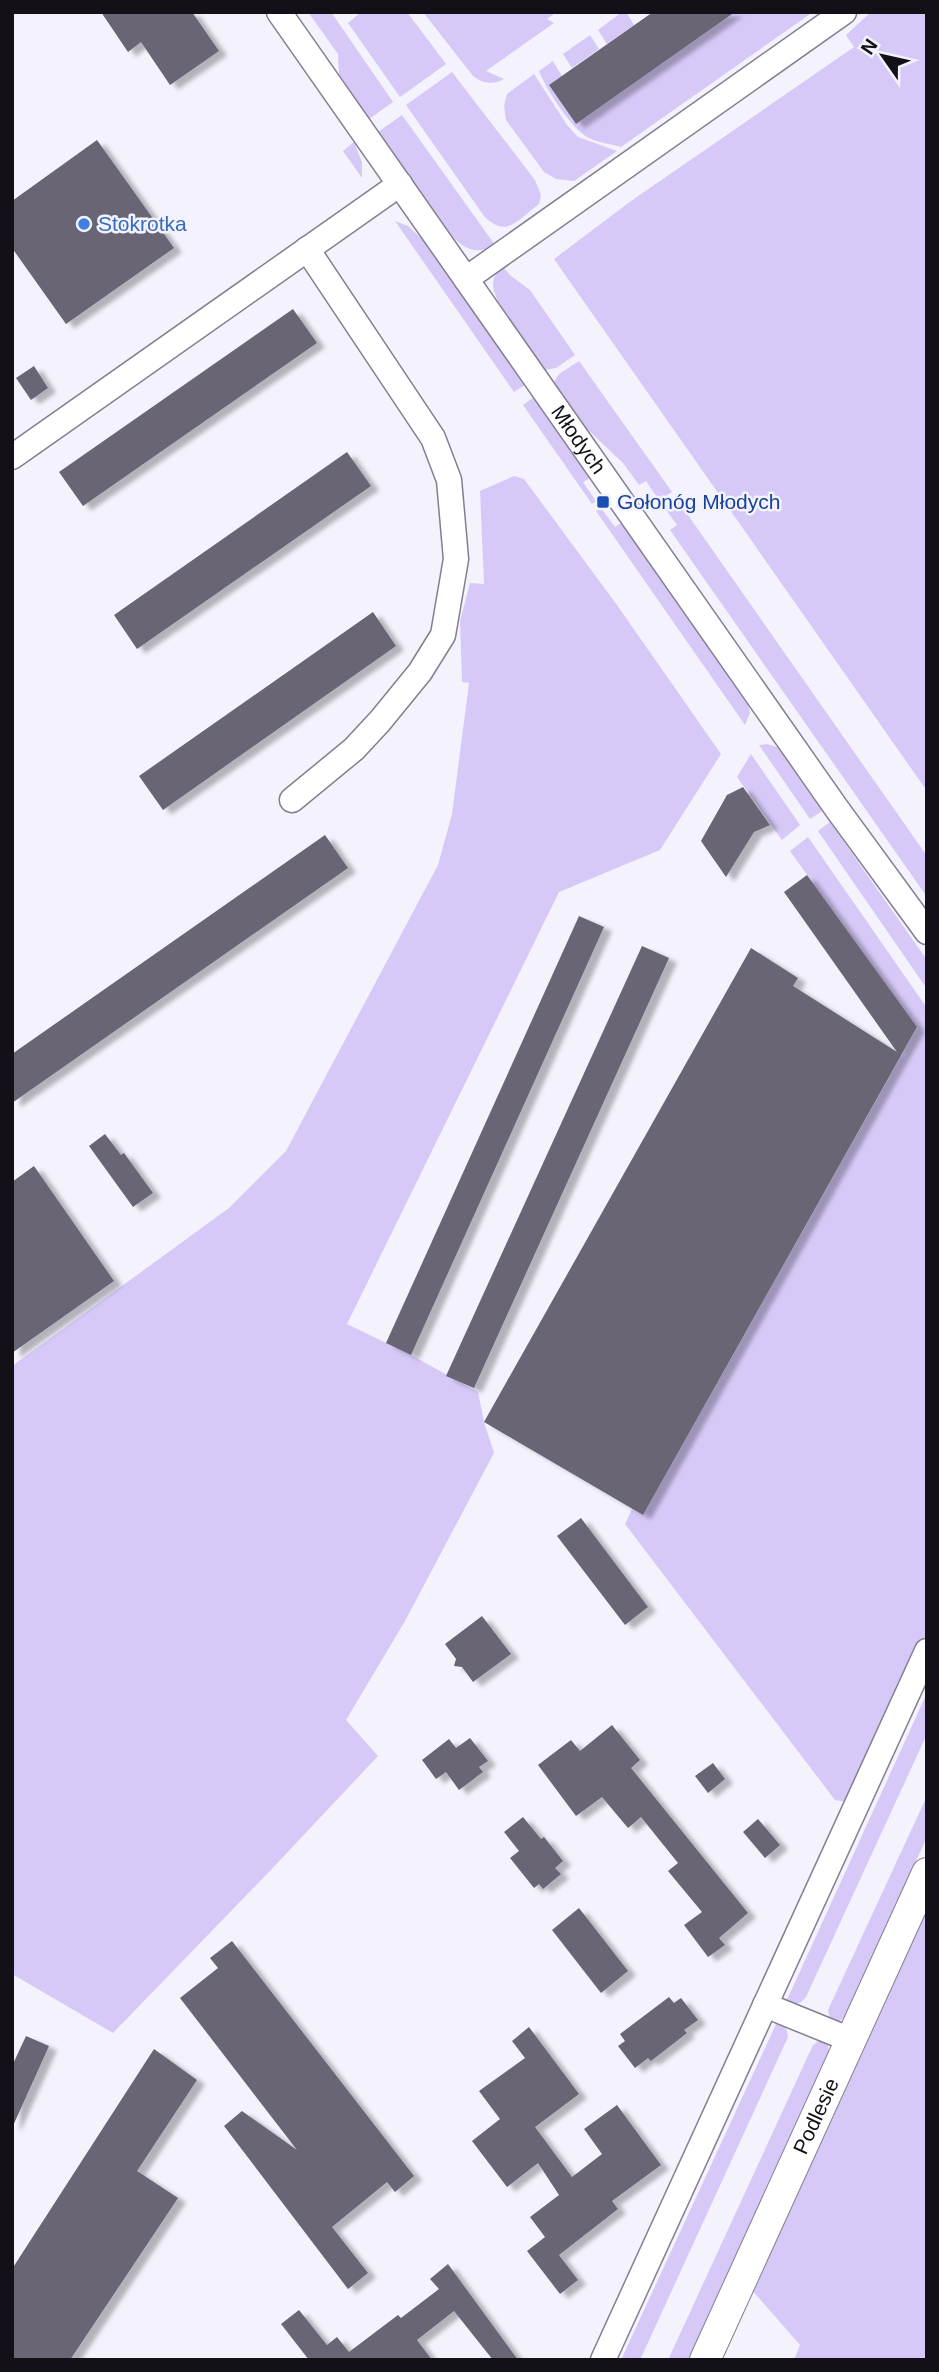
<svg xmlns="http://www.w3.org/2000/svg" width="939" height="2372" font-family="Helvetica,sans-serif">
  <defs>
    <filter id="shadow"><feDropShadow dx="8" dy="4.5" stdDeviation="2" flood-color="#0004"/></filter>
  </defs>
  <rect width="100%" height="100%" fill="#f4f2fc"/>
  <g fill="#d6c9f8">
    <path d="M 308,12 L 331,12 L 393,102 L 369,119 L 339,74 L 338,54 Z"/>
    <path d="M 361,12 L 407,12 L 446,64 L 400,97 L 348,23 Z"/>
    <path d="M 423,12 L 557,12 L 547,19 L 554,23 L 486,71 L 504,79 C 493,85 483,84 473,76 Z"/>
    <path d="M 622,12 L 626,12 L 634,25 L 607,44 L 598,30 Z"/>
    <path d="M 735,12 L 813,12 L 621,147 C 611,144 599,143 589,138 C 572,130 546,89 539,71 L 553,61 L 554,63 L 562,76 L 549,85 L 576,124 Z"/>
    <path d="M 871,12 L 927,12 L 927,791 L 554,259 L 631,201 L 854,47 L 846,35 Z"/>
    <path d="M 590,35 L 599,49 L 572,68 L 563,54 Z"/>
    <path d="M 452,72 L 535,180 L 541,195 L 539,204 C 517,220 507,239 484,216 L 406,105 Z"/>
    <path d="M 534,74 L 567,125 L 578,137 L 617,151 L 574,181 L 556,179 L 544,172 L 506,120 L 504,106 L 507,94 Z"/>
    <path d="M 402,115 L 495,245 C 479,255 465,250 453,237 L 378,132 Z"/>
    <path d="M 354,142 L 362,162 L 362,178 L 343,151 Z"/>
    <path d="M 395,221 L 408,226 L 422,239 L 525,385 L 514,392 Z"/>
    <path d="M 503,267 L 511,276 L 530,290 L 575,355 L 556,368 L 545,370 C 532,351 494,306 493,285 C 493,277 497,272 503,267 Z"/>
    <path d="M 579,361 L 672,492 L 659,500 L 646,481 L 639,485 L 623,463 L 584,426 L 554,382 L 559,374 Z"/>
    <path d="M 534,397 L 590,478 L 583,482 L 596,501 L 592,504 L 523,405 Z"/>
    <path d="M 514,476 L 524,479 L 617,605 L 721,754 L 660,850 L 559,892 L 347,1324 L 411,1355 L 478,1392 L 484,1422 L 494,1453 L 405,1621 L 346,1720 L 378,1756 L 267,1874 L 113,2033 L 12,1974 L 12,1366 L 229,1208 L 286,1151 L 438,865 L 452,814 L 469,683 L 462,682 L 460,621 L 470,583 L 484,584 L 480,491 Z"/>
    <path d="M 676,498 L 927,856 L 927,897 L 670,530 L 677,525 L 664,507 Z"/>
    <path d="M 601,508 L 615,527 L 621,523 L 748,703 L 750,713 L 745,725 L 596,511 Z"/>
    <path d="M 767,744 L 777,747 L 822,811 L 810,819 L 759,745 Z"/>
    <path d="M 751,754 L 800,825 L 782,840 L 737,777 Z"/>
    <path d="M 830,822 L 927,960 L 927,989 L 818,831 Z"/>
    <path d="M 808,837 L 927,1008 L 927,1640 L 851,1803 L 835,1800 L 625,1524 L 632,1509 L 643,1515 L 917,1028 L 790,851 Z"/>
    <path d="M 927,1693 L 927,1734 L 806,1997 C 801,2004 794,2006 786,2002 Z"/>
    <path d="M 927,1796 L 927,1837 L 845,2017 L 838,2022 L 830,2019 L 828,2010 Z"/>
    <path d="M 927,1906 L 927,2360 L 794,2360 L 800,2345 L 751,2289 Z"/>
    <path d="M 777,2022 L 786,2027 L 788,2037 L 640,2360 L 621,2360 Z"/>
    <path d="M 820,2040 L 828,2044 L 829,2053 L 688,2360 L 668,2360 L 813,2045 Z"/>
  </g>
  <g fill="#696575" filter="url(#shadow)">
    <path d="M 101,12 L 192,12 L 219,51 L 170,85 L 141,42 L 128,52 Z"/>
    <path d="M 653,12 L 735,12 L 576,124 L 549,85 Z"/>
    <path d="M 97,140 L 174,248 L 66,324 L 12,248 L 12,201 Z"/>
    <path d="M 293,309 L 317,343 L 83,506 L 59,472 Z"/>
    <path d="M 34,366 L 48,388 L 31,400 L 16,378 Z"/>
    <path d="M 347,452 L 371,486 L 137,649 L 114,615 Z"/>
    <path d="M 373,612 L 396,646 L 163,810 L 139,776 Z"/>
    <path d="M 743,787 L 770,825 L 754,832 L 726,877 L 701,841 L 727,795 Z"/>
    <path d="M 325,835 L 348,868 L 12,1103 L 12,1054 Z"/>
    <path d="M 807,875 L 917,1027 L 643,1515 L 484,1422 L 751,948 L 798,978 L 793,986 L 897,1052 L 784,892 Z"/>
    <path d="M 579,916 L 604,927 L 411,1355 L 386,1343 Z"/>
    <path d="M 642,946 L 669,958 L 474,1388 L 446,1376 Z"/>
    <path d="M 105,1134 L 121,1155 L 124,1153 L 153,1193 L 133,1207 L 89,1146 Z"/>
    <path d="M 34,1166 L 114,1281 L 12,1353 L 12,1182 Z"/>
    <path d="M 581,1518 L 648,1607 L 625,1625 L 557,1536 Z"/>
    <path d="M 482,1616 L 511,1654 L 473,1682 L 462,1667 L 454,1666 L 456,1659 L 445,1644 Z"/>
    <path d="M 612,1725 L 640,1760 L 631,1768 L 748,1913 L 719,1938 L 725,1945 L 708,1957 L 684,1925 L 702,1912 L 668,1871 L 678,1863 L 641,1817 L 628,1828 L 602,1797 L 576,1816 L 538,1765 L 571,1740 L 580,1751 Z"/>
    <path d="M 470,1738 L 488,1761 L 479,1767 L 483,1772 L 459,1790 L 446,1772 L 436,1779 L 422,1760 L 449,1739 L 456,1748 Z"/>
    <path d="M 713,1763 L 725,1779 L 708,1793 L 695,1776 Z"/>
    <path d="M 523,1817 L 541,1839 L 544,1837 L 563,1861 L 555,1868 L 561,1874 L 543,1889 L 539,1884 L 534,1888 L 510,1858 L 519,1851 L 504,1832 Z"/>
    <path d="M 758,1819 L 780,1845 L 765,1858 L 743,1832 Z"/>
    <path d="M 579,1908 L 628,1971 L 601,1993 L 552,1930 Z"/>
    <path d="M 232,1941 L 414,2176 L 395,2192 L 387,2182 L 332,2227 L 368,2273 L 348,2289 L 224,2126 L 242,2111 L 297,2150 L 180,1998 L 218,1968 L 210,1958 Z"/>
    <path d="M 669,1997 L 674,2003 L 681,1998 L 698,2020 L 684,2030 L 687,2033 L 651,2061 L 648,2058 L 635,2068 L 618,2046 L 625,2041 L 620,2034 Z"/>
    <path d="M 529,2027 L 579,2094 L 535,2127 L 572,2177 L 602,2154 L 584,2129 L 617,2105 L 661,2165 L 612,2201 L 618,2209 L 559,2255 L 578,2280 L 560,2294 L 527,2251 L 545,2237 L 530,2217 L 559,2195 L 538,2163 L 507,2187 L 472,2141 L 500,2119 L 479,2091 L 525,2058 L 512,2041 Z"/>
    <path d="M 26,2036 L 49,2046 L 12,2128 L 12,2066 Z"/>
    <path d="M 154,2049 L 197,2080 L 137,2171 L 178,2198 L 70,2360 L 12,2360 L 12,2269 Z"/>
    <path d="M 448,2264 L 518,2360 L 493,2360 L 454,2311 L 417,2340 L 432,2360 L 309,2360 L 281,2324 L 299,2310 L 327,2345 L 337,2337 L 349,2352 L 398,2315 L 401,2318 L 439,2289 L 430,2279 Z"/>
  </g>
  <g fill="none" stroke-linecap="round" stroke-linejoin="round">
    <g stroke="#837f8f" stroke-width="27">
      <g id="minor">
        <path id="s1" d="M 279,12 L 837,809 L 927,932"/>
        <path d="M 466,279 L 844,12"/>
        <path d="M 12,457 L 400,184"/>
        <path d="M 292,800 L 354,749 L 380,721 L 420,672 L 443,635 L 456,559 L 449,480 L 433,438 L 307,249"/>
        <path d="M 765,2005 L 851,2040"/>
        <path d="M 603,2360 L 927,1651"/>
      </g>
    </g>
    <g stroke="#837f8f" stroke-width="32">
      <g id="tertiary">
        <path id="s2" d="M 705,2360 L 927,1873"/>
      </g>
    </g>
    <use href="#minor" stroke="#fff" stroke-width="24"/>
    <use href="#tertiary" stroke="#fff" stroke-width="30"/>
  </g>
  <circle fill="#3f7fe0" stroke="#f4f2fc" stroke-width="2.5" cx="84" cy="224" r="7"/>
  <rect fill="#1a4fb4" stroke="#f4f2fc" stroke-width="2.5" x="596" y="495" width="14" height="14" rx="3.5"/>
  <g text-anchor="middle" stroke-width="5" stroke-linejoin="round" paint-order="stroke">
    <g font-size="21" fill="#366cbe" stroke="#f4f2fc" text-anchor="start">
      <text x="98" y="231">Stokrotka</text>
    </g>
    <g font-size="21" fill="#131117" stroke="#f4f2fc">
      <text dy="7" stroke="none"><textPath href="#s1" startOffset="522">Młodych</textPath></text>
      <text dy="7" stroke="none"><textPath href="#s2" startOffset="268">Podlesie</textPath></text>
    </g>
    <g font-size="21" fill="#164399" stroke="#f4f2fc" text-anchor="start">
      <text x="617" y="509">Gołonóg Młodych</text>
    </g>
  </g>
  <rect width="939" height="2372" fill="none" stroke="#131117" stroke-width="28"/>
  <g transform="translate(883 56) rotate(304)" stroke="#f4f2fc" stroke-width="5" paint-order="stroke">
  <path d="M0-5L12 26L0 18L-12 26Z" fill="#131117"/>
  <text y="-10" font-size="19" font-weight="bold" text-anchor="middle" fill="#131117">N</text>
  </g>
</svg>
